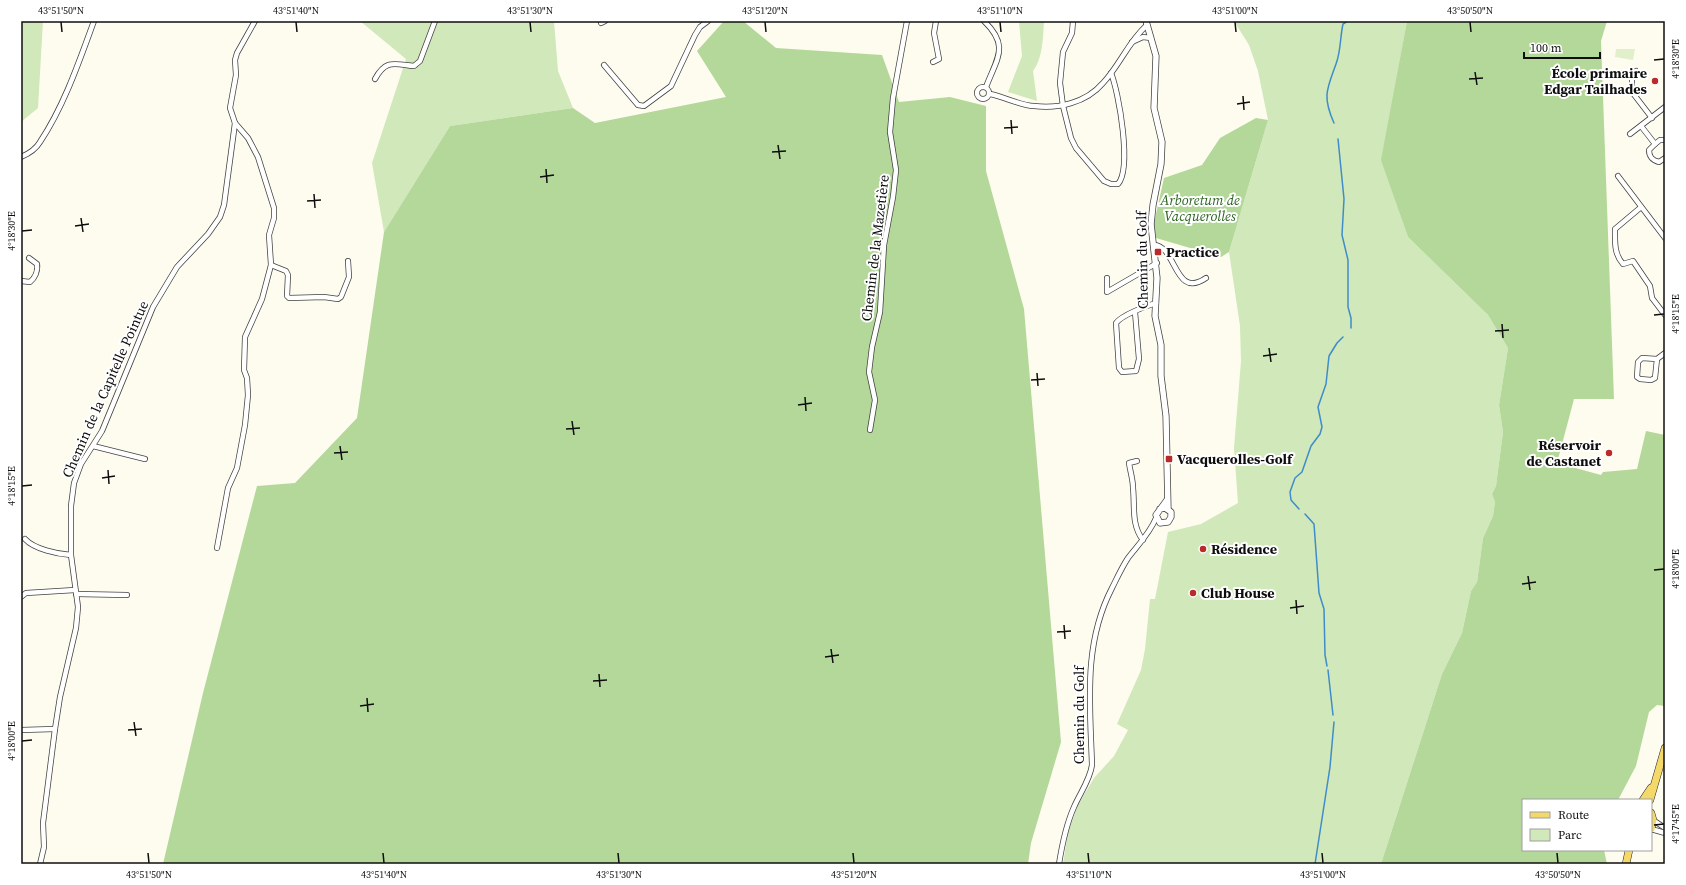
<svg xmlns="http://www.w3.org/2000/svg" width="1686" height="885" font-family="'Source Serif 4',serif">
  <rect width="100%" height="100%" fill="#fefcef"/>
  <g fill="#d0e8ba">
    <path d="M 21,21 L 43,21 L 38,108 L 21,122 Z"/>
    <path d="M 360,21 L 554,21 L 558,71 L 573,108 L 450,126 L 384,232 L 372,163 L 406,59 Z"/>
    <path d="M 1019,21 L 1044,21 C 1043,37 1043,58 1033,71 L 1037,101 L 1008,92 L 1022,56 Z"/>
    <path d="M 1234,21 L 1407,21 L 1382,160 L 1408,237 L 1488,315 L 1508,348 L 1499,405 L 1503,432 L 1496,486 L 1492,494 L 1495,502 L 1493,516 L 1483,538 L 1477,582 L 1471,591 L 1462,633 L 1442,674 L 1381,864 L 1063,864 L 1068,832 L 1078,805 L 1094,778 L 1114,756 L 1128,730 L 1117,724 L 1141,670 L 1145,649 L 1150,599 L 1155,599 L 1168,532 L 1201,524 L 1238,503 L 1234,448 L 1241,361 L 1240,326 L 1229,252 L 1268,120 L 1258,71 L 1249,45 Z"/>
  </g>
  <g fill="#b3d89a">
    <path d="M 724,21 L 743,21 L 776,48 L 882,55 L 899,102 L 950,97 L 986,106 L 986,171 L 1024,309 L 1061,742 L 1031,843 L 1028,864 L 163,864 L 203,693 L 257,486 L 295,483 L 357,418 L 384,232 L 450,126 L 573,108 L 595,123 L 726,97 L 697,51 Z"/>
    <path d="M 1407,21 L 1607,21 L 1601,41 L 1614,399 L 1574,399 L 1557,463 L 1601,475 L 1603,472 L 1637,469 L 1646,431 L 1665,435 L 1665,706 L 1657,705 L 1649,712 L 1636,766 L 1618,800 L 1523,800 L 1523,850 L 1604,850 L 1607,864 L 1381,864 L 1442,674 L 1462,633 L 1471,591 L 1477,582 L 1483,538 L 1493,516 L 1495,502 L 1492,494 L 1496,486 L 1503,432 L 1499,405 L 1508,348 L 1488,315 L 1408,237 L 1381,160 Z"/>
    <path d="M 1256,118 L 1268,120 L 1229,252 L 1221,257 L 1156,238 L 1154,223 L 1164,178 L 1202,165 L 1220,138 Z"/>
  </g>
  <path fill="#e1efcb" d="M 1616,49 L 1635,49 L 1633,60 L 1615,57 Z"/>
  <g fill="none" stroke-linecap="round" stroke-linejoin="round">
    <g stroke="#3f8cc9" stroke-width="1.5">
      <path d="M 1334,123 C 1322,96 1327,89 1336,64 C 1341,51 1340,37 1343,24 L 1348,21"/>
      <path d="M 1338,139 L 1344,199 L 1342,235 L 1348,260 L 1348,307 L 1351,318 L 1351,328"/>
      <path d="M 1299,509 L 1291,500 L 1290,492 L 1295,478 L 1302,472 L 1311,446 L 1320,434 L 1322,427 L 1318,407 L 1326,384 L 1329,356 L 1337,343 L 1343,337"/>
      <path d="M 1305,514 L 1314,524 L 1319,593 L 1324,609 L 1325,655 L 1327,666"/>
      <path d="M 1328,670 L 1333,715"/>
      <path d="M 1315,864 L 1330,767 L 1334,722"/>
    </g>
    <g stroke="#414141" stroke-width="6">
      <g id="minor">
        <path d="M 984,21 C 1010,46 997,58 986,87"/>
        <path d="M 1073,21 L 1072,33 L 1063,52 L 1060,83 L 1063,106 L 1071,138 L 1076,148 L 1104,181 L 1111,184 L 1118,184 C 1132,168 1119,93 1111,73"/>
        <path d="M 601,23 L 605,21"/>
        <path d="M 1132,42 L 1143,37 L 1151,38"/>
        <path d="M 933,62 L 939,59 L 934,33 L 936,21"/>
        <path d="M 604,65 L 638,105 L 644,106 L 671,86 L 695,35 L 700,27 L 708,21"/>
        <path d="M 1636,71 L 1632,74 L 1632,92 L 1652,118"/>
        <path d="M 375,79 C 386,59 394,64 414,66 L 420,61 L 435,21"/>
        <circle cx="983" cy="93" r="6"/>
        <path d="M 990,94 C 1005,97 1019,105 1034,106 C 1058,109 1086,103 1103,83 C 1120,65 1128,42 1147,25"/>
        <path d="M 1641,126 L 1655,144 L 1649,150 C 1649,157 1652,160 1659,162 L 1665,158"/>
        <path d="M 1630,134 L 1665,107"/>
        <path d="M 1655,144 L 1660,140 L 1665,140"/>
        <path d="M 21,157 C 28,154 36,149 40,142 C 64,106 79,62 94,21"/>
        <path d="M 1618,176 L 1665,238"/>
        <path d="M 1640,208 L 1615,229 C 1615,242 1614,254 1623,264 L 1633,261 L 1650,286 L 1652,298 L 1665,315"/>
        <path d="M 1154,245 C 1177,246 1174,300 1206,278"/>
        <path d="M 271,265 L 286,271 L 288,275 L 287,296 L 289,298 L 324,297 L 338,299 L 341,297 L 349,277 L 348,261"/>
        <path d="M 1107,278 L 1107,292 L 1157,263"/>
        <path d="M 21,281 L 30,282 C 35,278 38,271 37,264 L 29,258"/>
        <path d="M 1135,312 L 1139,359 L 1136,371 L 1122,372 L 1119,368 L 1116,323 C 1122,315 1146,306 1156,303"/>
        <path d="M 1657,359 L 1655,378 L 1651,380 L 1640,379 L 1637,377 L 1638,362 L 1642,358 L 1657,359 L 1665,353"/>
        <path d="M 870,430 L 875,400 L 869,372 L 872,347 L 880,312 L 884,245 L 893,197 L 896,170 L 890,132 L 893,98 L 907,21"/>
        <path d="M 93,446 L 145,459"/>
        <path d="M 1137,461 L 1129,463 C 1130,471 1133,479 1133,488 C 1135,506 1131,525 1143,540"/>
        <path d="M 25,539 C 34,549 57,554 71,555"/>
        <path d="M 217,548 L 228,488 L 237,468 L 245,425 L 248,395 L 247,378 L 244,370 L 245,337 L 262,299 L 271,265 L 269,235 L 274,218 L 274,208 L 258,157 L 248,138 L 235,123"/>
        <path d="M 76,594 L 127,595"/>
        <path d="M 21,597 L 26,593 L 75,590"/>
        <path d="M 21,730 L 55,729"/>
        <path d="M 1653,820 L 1665,828"/>
        <path d="M 1651,829 L 1665,833"/>
        <path d="M 40,864 L 44,847 L 43,823 L 55,729 L 60,697 L 76,628 L 78,607 L 71,555 L 71,506 L 74,483 L 81,464 L 102,431 L 153,307 L 177,267 L 208,234 L 220,217 L 224,205 L 235,123 L 230,108 L 236,75 L 235,60 L 237,53 L 255,21"/>
        <path d="M 1059,864 C 1062,845 1066,825 1074,807 C 1080,793 1090,780 1092,765 C 1090,703 1083,644 1112,588 C 1117,578 1122,567 1128,558 C 1138,545 1150,533 1156,518"/>
      </g>
    </g>
    <g stroke="#414141" stroke-width="7">
      <g id="tertiary">
        <path d="M 1146,21 L 1156,56 L 1154,108 L 1162,142 L 1161,164 L 1153,205 L 1151,224 L 1157,278 L 1155,316 L 1161,345 L 1161,376 L 1166,416 L 1168,509"/>
        <path d="M 1160,509 L 1165,508 L 1171,512 L 1171,517 L 1168,522 L 1160,523 L 1156,515 L 1167,500"/>
      </g>
    </g>
    <g stroke="#1f1f1f" stroke-width="8">
      <g id="primary">
        <path d="M 1643,800 L 1651,788"/>
        <path d="M 1650,800 L 1665,748"/>
        <path d="M 1651,813 L 1653,820 L 1651,829"/>
        <path d="M 1626,864 L 1629,850"/>
      </g>
    </g>
    <use href="#minor" stroke="#fff" stroke-width="4.5"/>
    <use href="#tertiary" stroke="#fff" stroke-width="5.5"/>
    <use href="#primary" stroke="#f4d86a" stroke-width="7"/>
  </g>
  <path fill="none" stroke="#0e0e0e" stroke-width="1.5" d="M 61,22 L 62,32M 296,22 L 297,32M 530,22 L 531,32M 765,22 L 766,32M 1000,22 L 1001,32M 1235,22 L 1236,32M 1470,22 L 1471,32M 1654,60 L 1664,59M 1475,72 L 1477,85M 1469,79 L 1483,78M 1243,96 L 1244,110M 1237,104 L 1250,102M 1011,120 L 1012,134M 1004,128 L 1018,127M 778,145 L 780,159M 772,152 L 786,151M 546,169 L 547,183M 540,177 L 554,175M 314,194 L 315,208M 307,201 L 321,200M 81,218 L 83,232M 75,226 L 89,224M 22,231 L 32,230M 1654,315 L 1664,314M 1502,324 L 1503,338M 1495,331 L 1509,330M 1269,348 L 1271,362M 1263,356 L 1277,354M 1037,373 L 1038,386M 1031,380 L 1045,379M 805,397 L 806,411M 798,405 L 812,403M 572,421 L 574,435M 566,429 L 580,428M 340,446 L 342,460M 334,453 L 348,452M 108,470 L 109,484M 102,478 L 115,476M 22,486 L 32,485M 1654,570 L 1664,569M 1528,576 L 1530,590M 1522,584 L 1536,582M 1296,600 L 1297,614M 1290,608 L 1304,606M 1064,625 L 1065,639M 1057,632 L 1071,631M 831,649 L 833,663M 825,657 L 839,655M 599,674 L 600,687M 593,681 L 607,680M 367,698 L 368,712M 360,706 L 374,704M 134,722 L 136,736M 128,730 L 142,729M 22,741 L 32,740M 1654,825 L 1664,824M 148,853 L 149,863M 383,853 L 384,863M 618,853 L 619,863M 853,853 L 854,863M 1088,853 L 1089,863M 1322,853 L 1323,863M 1557,853 L 1558,863"/>
  <g fill="#b92a2b" stroke="#fff" stroke-width="1.5">
    <circle cx="1655" cy="81" r="4"/>
    <rect x="1154" y="248" width="8" height="8" rx="2"/>
    <circle cx="1609" cy="453" r="4"/>
    <rect x="1165" y="455" width="8" height="8" rx="2"/>
    <circle cx="1203" cy="549" r="4"/>
    <circle cx="1193" cy="593" r="4"/>
  </g>
  <g text-anchor="middle" stroke-width="4" stroke-linejoin="round" paint-order="stroke">
    <g font-size="14" font-weight="bold" fill="#0e0e0e" stroke="#fff" text-anchor="start">
      <text x="1647" y="78" text-anchor="end">École primaire<tspan x="1647" dy="16">Edgar Tailhades</tspan></text>
      <text x="1166" y="257">Practice</text>
      <text x="1601" y="450" text-anchor="end">Réservoir<tspan x="1601" dy="16">de Castanet</tspan></text>
      <text x="1177" y="464">Vacquerolles-Golf</text>
      <text x="1211" y="554">Résidence</text>
      <text x="1201" y="598">Club House</text>
    </g>
    <g font-size="14" font-style="italic" fill="#2b6420" stroke="#fff">
      <text x="1200" y="205">Arboretum de<tspan x="1200" dy="16">Vacquerolles</tspan></text>
    </g>
    <g font-size="14" fill="#0e0e0e" stroke="#fff">
      <text transform="translate(875 248) rotate(-83)" y="5">Chemin de la Mazetière</text>
      <text transform="translate(1142 260) rotate(-91)" y="5">Chemin du Golf</text>
      <text transform="translate(105 389) rotate(-66)" y="5">Chemin de la Capitelle Pointue</text>
      <text transform="translate(1079 715) rotate(-90)" y="5">Chemin du Golf</text>
    </g>
  </g>
  <rect width="1686" height="885" fill="none" stroke="#ffffff" stroke-width="44"/>
  <rect x="1522" y="799" width="130" height="52" fill="#ffffff" stroke="#9f9f9f"/>
  <rect x="1530" y="812" width="20" height="6" fill="#f4d86a" stroke="#9f9f9f"/>
  <text x="1558" y="819" font-size="12" fill="#0e0e0e">Route</text>
  <rect x="1530" y="829" width="20" height="12" fill="#d0e8ba" stroke="#9f9f9f"/>
  <text x="1558" y="839" font-size="12" fill="#0e0e0e">Parc</text>
  <path d="M1524 52v6h76v-6" fill="none" stroke="#0e0e0e" stroke-width="2"/>
  <text x="1530" y="52" font-size="12" fill="#0e0e0e" stroke="#ffffff" stroke-width="3" paint-order="stroke">100 m</text>
  <rect x="22" y="22" width="1642" height="841" fill="none" stroke="#0e0e0e" stroke-width="1.5"/>
  <g font-size="10" text-anchor="middle" fill="#0e0e0e">
    <text x="61" y="14">43°51'50"N</text>
    <text x="296" y="14">43°51'40"N</text>
    <text x="530" y="14">43°51'30"N</text>
    <text x="765" y="14">43°51'20"N</text>
    <text x="1000" y="14">43°51'10"N</text>
    <text x="1235" y="14">43°51'00"N</text>
    <text x="1470" y="14">43°50'50"N</text>
    <text transform="translate(1675 59) rotate(-90)" y="4">4°18'30"E</text>
    <text transform="translate(11 231) rotate(-90)" y="4">4°18'30"E</text>
    <text transform="translate(1675 314) rotate(-90)" y="4">4°18'15"E</text>
    <text transform="translate(11 486) rotate(-90)" y="4">4°18'15"E</text>
    <text transform="translate(1675 569) rotate(-90)" y="4">4°18'00"E</text>
    <text transform="translate(11 741) rotate(-90)" y="4">4°18'00"E</text>
    <text transform="translate(1675 824) rotate(-90)" y="4">4°17'45"E</text>
    <text x="149" y="878">43°51'50"N</text>
    <text x="384" y="878">43°51'40"N</text>
    <text x="619" y="878">43°51'30"N</text>
    <text x="854" y="878">43°51'20"N</text>
    <text x="1089" y="878">43°51'10"N</text>
    <text x="1323" y="878">43°51'00"N</text>
    <text x="1558" y="878">43°50'50"N</text>
  </g>
</svg>
